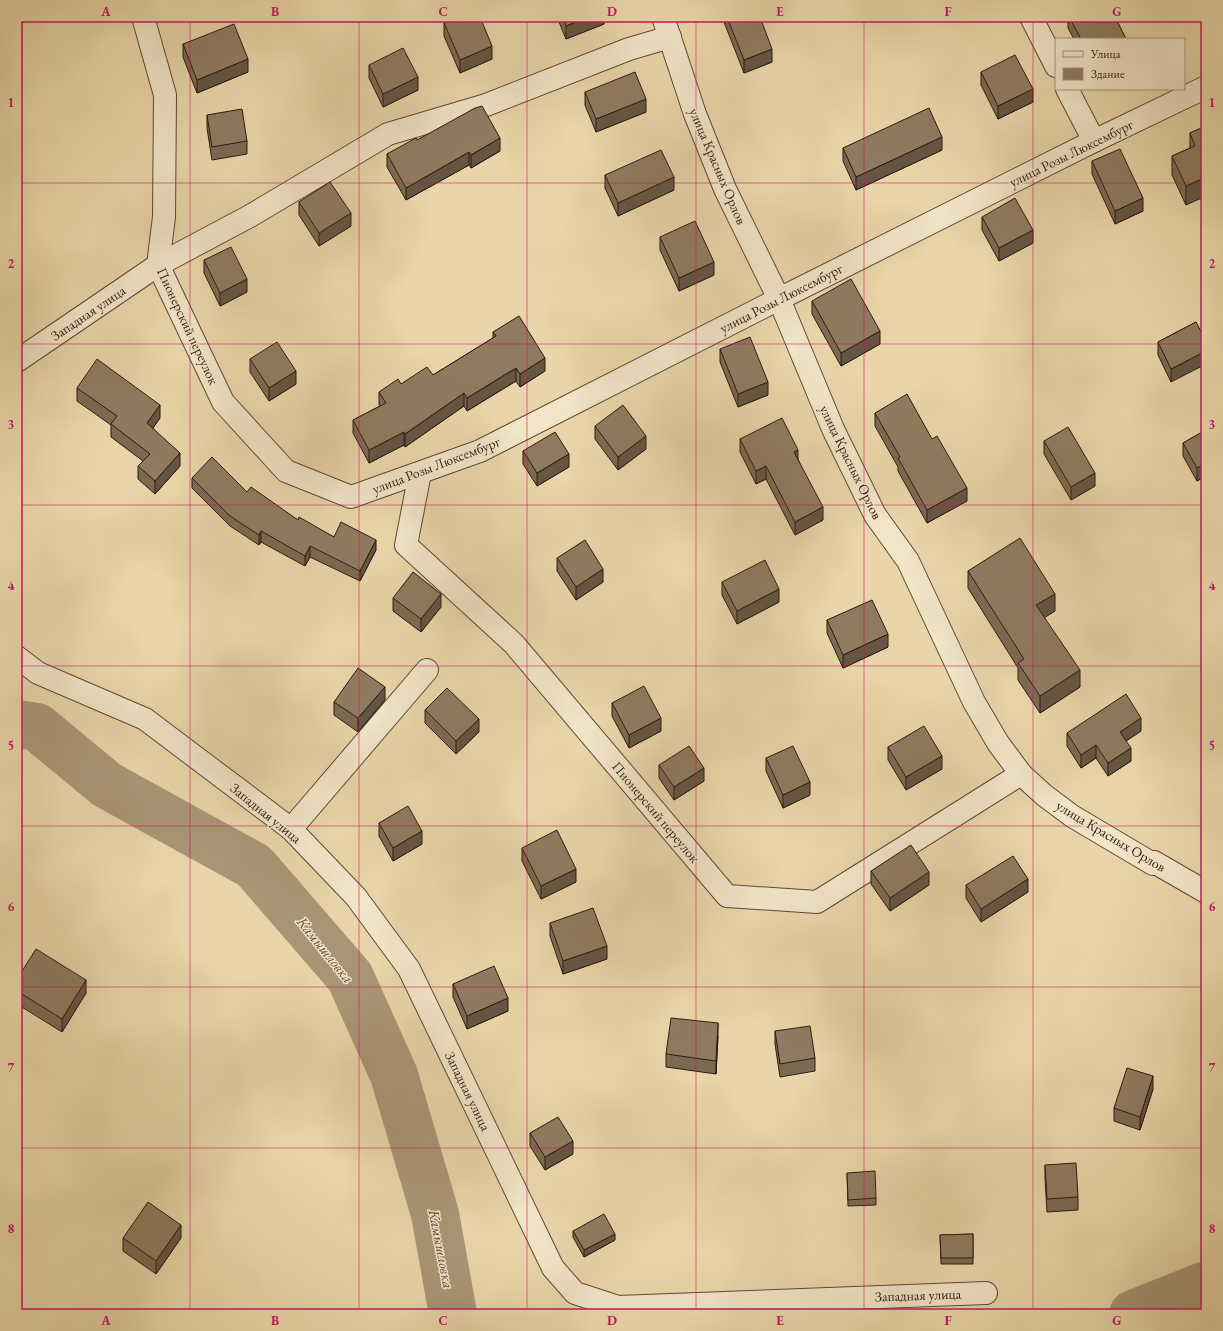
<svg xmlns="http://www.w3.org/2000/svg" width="1223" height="1331" font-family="'EB Garamond',serif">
  <rect width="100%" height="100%" fill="#e9d5a9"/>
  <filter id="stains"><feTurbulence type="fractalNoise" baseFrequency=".005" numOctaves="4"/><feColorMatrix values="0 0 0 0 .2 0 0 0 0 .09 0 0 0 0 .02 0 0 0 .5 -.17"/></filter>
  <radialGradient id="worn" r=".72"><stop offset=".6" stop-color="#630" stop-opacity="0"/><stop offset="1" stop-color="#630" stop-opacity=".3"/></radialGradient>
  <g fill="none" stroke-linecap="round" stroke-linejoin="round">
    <g stroke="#a99575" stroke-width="48">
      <path d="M 17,724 L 37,727 L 107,785 L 254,866 L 350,977 L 394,1075 L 435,1214 L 453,1314"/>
      <path d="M 1133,1314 L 1206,1285"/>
    </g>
    <g stroke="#5d4937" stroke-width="24">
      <g id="minor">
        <path d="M 143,17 L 165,95 L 164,217 L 158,265 L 223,402 L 286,471 L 351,497 L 480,451 L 779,299 L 1094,141 L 1206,87"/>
        <path d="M 663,17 L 695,114 L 725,189 L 779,299 L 833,429 L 875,515 L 908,561 L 974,702 L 998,743 L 1021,774 L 1044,795 L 1072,816 L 1153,864 L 1154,862 L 1206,892"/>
        <path d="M 1031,17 L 1056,66"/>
        <path d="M 1067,89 L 1094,141"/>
        <path d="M 17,361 L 158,265 L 250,216 L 388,134 L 486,105 L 629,49 L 670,37"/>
        <path d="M 420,473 L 406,545 L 514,644 L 727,896 L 817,902 L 1021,774"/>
        <path d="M 17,657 L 38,673 L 145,719 L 291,829 L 356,897 L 409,969 L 553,1268 L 575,1293 L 618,1307 L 986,1293"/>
        <path d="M 291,829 L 427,670"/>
      </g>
    </g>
    <use href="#minor" stroke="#f1e4c7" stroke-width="22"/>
  </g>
  <g fill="#7b6a53" stroke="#2e1a11">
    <path d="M 557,17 L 604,17 L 604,24 L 566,39 Z"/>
    <path d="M 722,17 L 760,17 L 772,62 L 744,73 Z"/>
    <path d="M 1068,17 L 1115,17 L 1126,39 L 1074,39 L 1068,28 Z"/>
    <path d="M 444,23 L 492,59 L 460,73 L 444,36 Z"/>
    <path d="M 183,44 L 248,72 L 197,93 L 183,57 Z"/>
    <path d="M 369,65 L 418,90 L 383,107 L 369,78 Z"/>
    <path d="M 981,72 L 1033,102 L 998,119 L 981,85 Z"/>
    <path d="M 585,92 L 646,112 L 596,132 L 585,105 Z"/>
    <path d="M 207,115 L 247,141 L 247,154 L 212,160 L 207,128 Z"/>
    <path d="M 1206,126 L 1186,205 L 1172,175 L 1172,156 L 1190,148 L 1190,133 Z"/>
    <path d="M 417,140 L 500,151 L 471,168 L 469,165 L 406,200 L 387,167 L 387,154 Z"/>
    <path d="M 843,148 L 942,150 L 856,190 L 843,161 Z"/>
    <path d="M 1092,161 L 1143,211 L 1115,224 L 1092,174 Z"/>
    <path d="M 605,175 L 674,190 L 618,216 L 605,188 Z"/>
    <path d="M 299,202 L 351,226 L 319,246 L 299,215 Z"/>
    <path d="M 982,217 L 1033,243 L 999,261 L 982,230 Z"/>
    <path d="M 660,237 L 714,275 L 679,291 L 660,250 Z"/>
    <path d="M 204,260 L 247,292 L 220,306 L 204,273 Z"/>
    <path d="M 812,301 L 880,344 L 841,366 L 812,314 Z"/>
    <path d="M 1196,322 L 1171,382 L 1158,355 L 1158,342 Z"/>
    <path d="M 493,332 L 545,371 L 520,387 L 516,381 L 467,411 L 464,406 L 405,447 L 404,445 L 369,463 L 353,433 L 353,420 L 380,406 L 379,405 L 379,392 L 401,384 L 433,375 L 493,338 Z"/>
    <path d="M 720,349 L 768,395 L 738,407 L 720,362 Z"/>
    <path d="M 250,359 L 296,384 L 269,401 L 250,372 Z"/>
    <path d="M 77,388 L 160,418 L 153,428 L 180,466 L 155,494 L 138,479 L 138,466 L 143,461 L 111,437 L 111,425 L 77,401 Z"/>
    <path d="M 875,413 L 967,501 L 927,523 L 898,471 L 898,467 L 875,426 Z"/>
    <path d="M 595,426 L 646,449 L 618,470 L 595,439 Z"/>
    <path d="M 1206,430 L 1206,476 L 1197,481 L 1183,456 L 1183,443 Z"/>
    <path d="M 740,439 L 798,459 L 823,520 L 795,535 L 766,479 L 756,484 L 740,452 Z"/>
    <path d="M 1044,441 L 1095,486 L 1071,500 L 1044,454 Z"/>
    <path d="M 523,451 L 569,467 L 537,486 L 523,464 Z"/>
    <path d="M 192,478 L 247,492 L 298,520 L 334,537 L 376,550 L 360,581 L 310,557 L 305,566 L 261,542 L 259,545 L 230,526 L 192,488 Z"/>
    <path d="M 557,558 L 603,582 L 576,600 L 557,571 Z"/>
    <path d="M 968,571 L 1055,611 L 1044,617 L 1080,687 L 1040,713 L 1018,680 L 1018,668 L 968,588 Z"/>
    <path d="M 722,582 L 779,602 L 737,624 L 722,595 Z"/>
    <path d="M 393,598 L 441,607 L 421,632 L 393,611 Z"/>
    <path d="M 827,620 L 888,647 L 843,668 L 827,633 Z"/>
    <path d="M 385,700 L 358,732 L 334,715 L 334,702 Z"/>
    <path d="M 612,703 L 661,731 L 629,748 L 612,716 Z"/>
    <path d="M 425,710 L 479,732 L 456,754 L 425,723 Z"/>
    <path d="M 1141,731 L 1126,741 L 1131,761 L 1108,776 L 1096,758 L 1081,768 L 1067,746 L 1067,733 Z"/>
    <path d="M 888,747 L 942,769 L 906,790 L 888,760 Z"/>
    <path d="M 766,758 L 810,795 L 783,808 L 766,771 Z"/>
    <path d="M 659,765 L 704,781 L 674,800 L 659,778 Z"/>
    <path d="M 379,823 L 422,844 L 393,861 L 379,836 Z"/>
    <path d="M 522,848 L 576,882 L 541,899 L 522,861 Z"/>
    <path d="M 871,871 L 929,885 L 890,911 L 871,884 Z"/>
    <path d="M 966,885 L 1028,892 L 981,922 L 966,898 Z"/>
    <path d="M 550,923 L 607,959 L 563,974 L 550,936 Z"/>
    <path d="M 17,979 L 86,993 L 62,1032 L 17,1004 Z"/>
    <path d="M 453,984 L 508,1011 L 467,1029 L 453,997 Z"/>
    <path d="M 775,1031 L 815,1058 L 815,1071 L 780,1077 L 775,1044 Z"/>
    <path d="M 718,1036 L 716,1074 L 666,1067 L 666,1054 Z"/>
    <path d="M 1153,1089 L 1140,1130 L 1114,1121 L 1114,1108 Z"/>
    <path d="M 530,1133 L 573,1154 L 545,1170 L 530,1146 Z"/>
    <path d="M 1045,1165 L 1078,1197 L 1078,1210 L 1047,1212 L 1045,1178 Z"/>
    <path d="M 847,1173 L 876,1198 L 876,1205 L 848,1206 Z"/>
    <path d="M 573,1231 L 615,1240 L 584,1257 L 573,1237 Z"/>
    <path d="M 973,1234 L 973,1264 L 941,1264 L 940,1235 Z"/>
    <path d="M 123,1238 L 181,1238 L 156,1274 L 123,1251 Z"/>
  </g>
  <g fill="#645643" stroke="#2e1a11">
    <path d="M 588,17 L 604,17 L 604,24 L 566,39 L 566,26 Z"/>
    <path d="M 492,46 L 492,59 L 460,73 L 460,60 Z"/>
    <path d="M 772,49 L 772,62 L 744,73 L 744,60 Z"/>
    <path d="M 248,59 L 248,72 L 197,93 L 197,80 Z"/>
    <path d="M 418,77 L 418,90 L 383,107 L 383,94 Z"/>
    <path d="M 1033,89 L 1033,102 L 998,119 L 998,106 Z"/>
    <path d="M 646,99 L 646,112 L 596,132 L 596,119 Z"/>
    <path d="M 942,137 L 942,150 L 856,190 L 856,177 Z"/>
    <path d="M 500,138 L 500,151 L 471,168 L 471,155 Z"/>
    <path d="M 469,152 L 469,165 L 406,200 L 406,188 Z"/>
    <path d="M 674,177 L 674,190 L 618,216 L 618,203 Z"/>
    <path d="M 1206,177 L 1206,196 L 1186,205 L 1186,186 Z"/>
    <path d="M 1143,198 L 1143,211 L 1115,224 L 1115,211 Z"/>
    <path d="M 351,213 L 351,226 L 319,246 L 319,233 Z"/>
    <path d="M 1033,230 L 1033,243 L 999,261 L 999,248 Z"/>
    <path d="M 714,262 L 714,275 L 679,291 L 679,278 Z"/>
    <path d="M 247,279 L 247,292 L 220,306 L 220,293 Z"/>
    <path d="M 880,331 L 880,344 L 841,366 L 841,353 Z"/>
    <path d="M 1206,351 L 1206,364 L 1171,382 L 1171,369 Z"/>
    <path d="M 545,358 L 545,371 L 520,387 L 520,374 Z"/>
    <path d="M 516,368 L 516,381 L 467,411 L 467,398 Z"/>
    <path d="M 296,371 L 296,384 L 269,401 L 269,388 Z"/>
    <path d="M 768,382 L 768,395 L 738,407 L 738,394 Z"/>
    <path d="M 464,393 L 464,406 L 405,447 L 405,434 Z"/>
    <path d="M 160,405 L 160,418 L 147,436 L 147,423 Z"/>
    <path d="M 404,432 L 404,445 L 369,463 L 369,450 Z"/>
    <path d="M 646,436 L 646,449 L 618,470 L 618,457 Z"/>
    <path d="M 798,450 L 798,463 L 794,452 Z"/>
    <path d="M 180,453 L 180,466 L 155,494 L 155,481 Z"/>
    <path d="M 569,454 L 569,467 L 537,486 L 537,473 Z"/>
    <path d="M 1206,463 L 1206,476 L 1197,481 L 1197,468 Z"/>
    <path d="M 766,466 L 766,479 L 756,484 L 756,471 Z"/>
    <path d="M 1095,473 L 1095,486 L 1071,500 L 1071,487 Z"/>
    <path d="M 967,488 L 967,501 L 927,523 L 927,510 Z"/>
    <path d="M 823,507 L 823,520 L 795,535 L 795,522 Z"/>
    <path d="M 261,531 L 261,542 L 259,545 L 259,535 Z"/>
    <path d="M 376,540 L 376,550 L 360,581 L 360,571 Z"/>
    <path d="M 310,546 L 310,557 L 305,566 L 305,556 Z"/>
    <path d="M 603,569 L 603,582 L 576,600 L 576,587 Z"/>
    <path d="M 779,589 L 779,602 L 737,624 L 737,611 Z"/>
    <path d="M 441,594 L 441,607 L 421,632 L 421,619 Z"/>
    <path d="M 1055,594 L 1055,611 L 1036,623 L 1036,605 Z"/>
    <path d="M 888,634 L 888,647 L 843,668 L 843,655 Z"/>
    <path d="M 1080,670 L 1080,687 L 1040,713 L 1040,696 Z"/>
    <path d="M 385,687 L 385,700 L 358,732 L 358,718 Z"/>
    <path d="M 661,718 L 661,731 L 629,748 L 629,735 Z"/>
    <path d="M 1141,718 L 1141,731 L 1120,745 L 1120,732 Z"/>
    <path d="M 479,719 L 479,732 L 456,754 L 456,741 Z"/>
    <path d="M 1096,745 L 1096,758 L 1081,768 L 1081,755 Z"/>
    <path d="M 1131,748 L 1131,761 L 1108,776 L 1108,763 Z"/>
    <path d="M 942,756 L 942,769 L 906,790 L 906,777 Z"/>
    <path d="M 704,768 L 704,781 L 674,800 L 674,787 Z"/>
    <path d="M 810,782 L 810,795 L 783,808 L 783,795 Z"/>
    <path d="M 422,831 L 422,844 L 393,861 L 393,848 Z"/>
    <path d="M 576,869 L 576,882 L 541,899 L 541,886 Z"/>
    <path d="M 929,872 L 929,885 L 890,911 L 890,898 Z"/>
    <path d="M 1028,879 L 1028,892 L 981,922 L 981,909 Z"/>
    <path d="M 607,946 L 607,959 L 563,974 L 563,961 Z"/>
    <path d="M 86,980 L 86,993 L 62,1032 L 62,1019 Z"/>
    <path d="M 508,998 L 508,1011 L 467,1029 L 467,1016 Z"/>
    <path d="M 718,1023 L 718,1036 L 716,1074 L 716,1061 Z"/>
    <path d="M 1153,1076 L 1153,1089 L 1140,1130 L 1140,1117 Z"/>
    <path d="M 573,1141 L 573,1154 L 545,1170 L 545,1157 Z"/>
    <path d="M 181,1225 L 181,1238 L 156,1274 L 156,1261 Z"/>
    <path d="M 615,1234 L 615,1240 L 584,1257 L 584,1250 Z"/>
    <path d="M 20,1246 L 20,1259 L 17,1262 L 17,1250 Z"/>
  </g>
  <g fill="#8f7b60" stroke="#2e1a11">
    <path d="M 458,17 L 480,17 L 492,46 L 460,60 L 444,23 Z"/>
    <path d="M 563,17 L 588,17 L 566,26 Z"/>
    <path d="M 727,17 L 760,17 L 772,49 L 744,60 Z"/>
    <path d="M 1069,17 L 1115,17 L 1126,39 L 1081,39 Z"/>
    <path d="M 234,24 L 248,59 L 197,80 L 183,44 Z"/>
    <path d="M 403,48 L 418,77 L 383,94 L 369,65 Z"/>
    <path d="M 1015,55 L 1033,89 L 998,106 L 981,72 Z"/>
    <path d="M 635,72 L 646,99 L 596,119 L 585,92 Z"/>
    <path d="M 482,106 L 500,138 L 471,155 L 469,152 L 406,188 L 387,154 L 416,138 L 417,140 L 475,108 Z"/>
    <path d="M 929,108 L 942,137 L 856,177 L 843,148 Z"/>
    <path d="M 242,109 L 247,141 L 212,147 L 207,115 Z"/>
    <path d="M 1206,126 L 1206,177 L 1186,186 L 1172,156 L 1195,146 L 1190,133 Z"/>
    <path d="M 1120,149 L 1143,198 L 1115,211 L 1092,161 Z"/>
    <path d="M 661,150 L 674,177 L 618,203 L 605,175 Z"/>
    <path d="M 330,182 L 351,213 L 319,233 L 299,202 Z"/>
    <path d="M 1015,198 L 1033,230 L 999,248 L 982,217 Z"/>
    <path d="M 695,221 L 714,262 L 679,278 L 660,237 Z"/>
    <path d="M 231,247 L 247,279 L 220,293 L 204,260 Z"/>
    <path d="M 851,279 L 880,331 L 841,353 L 812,301 Z"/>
    <path d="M 519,316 L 545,358 L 520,374 L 516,368 L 467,398 L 464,393 L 405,434 L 404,432 L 369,450 L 353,420 L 386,403 L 379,392 L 398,379 L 401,384 L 427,367 L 433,375 L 496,336 L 493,332 Z"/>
    <path d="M 1196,322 L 1206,341 L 1206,351 L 1171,369 L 1158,342 Z"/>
    <path d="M 750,337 L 768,382 L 738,394 L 720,349 Z"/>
    <path d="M 277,342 L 296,371 L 269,388 L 250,359 Z"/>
    <path d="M 97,359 L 160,405 L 147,423 L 180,453 L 155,481 L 138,466 L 150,454 L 111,424 L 117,416 L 77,388 Z"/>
    <path d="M 907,394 L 932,439 L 937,436 L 967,488 L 927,510 L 898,458 L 900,457 L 875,413 Z"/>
    <path d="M 623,405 L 646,436 L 618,457 L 595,426 Z"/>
    <path d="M 782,418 L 798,450 L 794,452 L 823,507 L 795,522 L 766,466 L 756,471 L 740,439 Z"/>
    <path d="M 1068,427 L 1095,473 L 1071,487 L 1044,441 Z"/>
    <path d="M 1206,430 L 1206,463 L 1197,468 L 1183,443 Z"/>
    <path d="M 555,432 L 569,454 L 537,473 L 523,451 Z"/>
    <path d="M 212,457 L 247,492 L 251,487 L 298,520 L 299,517 L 334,537 L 341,522 L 376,540 L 360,571 L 310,546 L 305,556 L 261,531 L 259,535 L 230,516 L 192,478 Z"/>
    <path d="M 1020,538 L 1055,594 L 1036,605 L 1080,670 L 1040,696 L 1018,663 L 1024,659 L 968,571 Z"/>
    <path d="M 585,540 L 603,569 L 576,587 L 557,558 Z"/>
    <path d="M 765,560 L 779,589 L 737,611 L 722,582 Z"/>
    <path d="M 413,572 L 441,594 L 421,619 L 393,598 Z"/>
    <path d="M 872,600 L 888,634 L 843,655 L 827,620 Z"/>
    <path d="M 358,668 L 385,687 L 358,718 L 334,702 Z"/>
    <path d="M 644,686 L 661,718 L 629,735 L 612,703 Z"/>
    <path d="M 447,688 L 479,719 L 456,741 L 425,710 Z"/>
    <path d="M 1126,694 L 1141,718 L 1120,732 L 1131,748 L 1108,763 L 1096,745 L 1081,755 L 1067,733 Z"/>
    <path d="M 924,726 L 942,756 L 906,777 L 888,747 Z"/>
    <path d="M 689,746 L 704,768 L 674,787 L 659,765 Z"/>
    <path d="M 793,746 L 810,782 L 783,795 L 766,758 Z"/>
    <path d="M 408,806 L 422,831 L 393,848 L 379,823 Z"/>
    <path d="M 557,830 L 576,869 L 541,886 L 522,848 Z"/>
    <path d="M 911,845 L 929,872 L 890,898 L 871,871 Z"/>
    <path d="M 1013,856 L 1028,879 L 981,909 L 966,885 Z"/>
    <path d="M 593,908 L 607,946 L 563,961 L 550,923 Z"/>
    <path d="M 36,949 L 86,980 L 62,1019 L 17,991 L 17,979 Z"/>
    <path d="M 494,966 L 508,998 L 467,1016 L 453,984 Z"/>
    <path d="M 671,1018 L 718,1023 L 716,1061 L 666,1054 Z"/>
    <path d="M 810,1026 L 815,1058 L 780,1064 L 775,1031 Z"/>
    <path d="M 1127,1068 L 1153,1076 L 1140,1117 L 1114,1108 Z"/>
    <path d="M 558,1117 L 573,1141 L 545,1157 L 530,1133 Z"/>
    <path d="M 1076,1163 L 1078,1197 L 1047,1199 L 1045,1165 Z"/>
    <path d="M 875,1171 L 876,1198 L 848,1200 L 847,1173 Z"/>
    <path d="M 148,1202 L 181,1225 L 156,1261 L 123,1238 Z"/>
    <path d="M 604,1214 L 615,1234 L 584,1250 L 573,1231 Z"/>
    <path d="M 973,1234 L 973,1258 L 941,1258 L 940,1235 Z"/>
    <path d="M 17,1244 L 20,1246 L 17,1250 Z"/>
  </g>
  <path fill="none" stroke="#c2185b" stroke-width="1" stroke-opacity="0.55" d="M 190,17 L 190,1314M 359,17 L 359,1314M 527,17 L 527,1314M 696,17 L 696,1314M 864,17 L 864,1314M 1033,17 L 1033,1314M 17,183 L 1206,183M 17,344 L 1206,344M 17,505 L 1206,505M 17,666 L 1206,666M 17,826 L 1206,826M 17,987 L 1206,987M 17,1148 L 1206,1148"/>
  <g text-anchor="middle" stroke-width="3" stroke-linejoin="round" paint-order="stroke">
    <g font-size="14" fill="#2e1a11" stroke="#f1e4c7">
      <text transform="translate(1071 153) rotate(-26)" y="5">улица Розы Люксембург</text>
      <text transform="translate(718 166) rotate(67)" y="5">улица Красных Орлов</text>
      <text transform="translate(781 298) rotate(-27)" y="5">улица Розы Люксембург</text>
      <text transform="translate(88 313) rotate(-34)" y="5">Западная улица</text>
      <text transform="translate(188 326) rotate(65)" y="5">Пионерский переулок</text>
      <text transform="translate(851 462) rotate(64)" y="5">улица Красных Орлов</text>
      <text transform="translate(436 465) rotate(-21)" y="5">улица Розы Люксембург</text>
      <text transform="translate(656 812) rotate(50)" y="5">Пионерский переулок</text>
      <text transform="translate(266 813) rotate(39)" y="5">Западная улица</text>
      <text transform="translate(1111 836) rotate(31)" y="5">улица Красных Орлов</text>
      <text transform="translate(468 1091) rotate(64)" y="5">Западная улица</text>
      <text transform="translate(918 1295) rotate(-2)" y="5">Западная улица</text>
    </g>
    <g font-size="15" font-style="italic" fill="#5f4b39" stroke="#f1e4c7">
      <text transform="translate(325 950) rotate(51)" y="5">Камышловка</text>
      <text transform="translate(441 1249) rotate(79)" y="5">Камышловка</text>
    </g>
  </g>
  <rect width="1223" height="1331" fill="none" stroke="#e9d5a9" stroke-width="44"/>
  <rect x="1055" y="38" width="130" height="52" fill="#f1e4c7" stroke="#a3937e"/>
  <rect x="1063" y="51" width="20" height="6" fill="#f1e4c7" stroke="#a3937e"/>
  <text x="1091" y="58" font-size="12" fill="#2e1a11">Улица</text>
  <rect x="1063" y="68" width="20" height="12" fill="#8f7b60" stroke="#a3937e"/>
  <text x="1091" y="78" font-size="12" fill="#2e1a11">Здание</text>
  <rect x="22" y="22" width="1179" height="1287" fill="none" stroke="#c2185b" stroke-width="1.5"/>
  <g font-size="13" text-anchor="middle" font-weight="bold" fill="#c2185b">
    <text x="106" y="16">A</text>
    <text x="275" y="16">B</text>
    <text x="443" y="16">C</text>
    <text x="612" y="16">D</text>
    <text x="780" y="16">E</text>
    <text x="948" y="16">F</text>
    <text x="1117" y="16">G</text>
    <text x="11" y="107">1</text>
    <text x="1212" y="107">1</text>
    <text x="11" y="268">2</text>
    <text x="1212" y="268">2</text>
    <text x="11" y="429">3</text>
    <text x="1212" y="429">3</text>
    <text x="11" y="590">4</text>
    <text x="1212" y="590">4</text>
    <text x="11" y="750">5</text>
    <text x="1212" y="750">5</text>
    <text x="11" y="911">6</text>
    <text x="1212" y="911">6</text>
    <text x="11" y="1072">7</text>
    <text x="1212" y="1072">7</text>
    <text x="11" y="1233">8</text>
    <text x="1212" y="1233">8</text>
    <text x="106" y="1325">A</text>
    <text x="275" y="1325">B</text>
    <text x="443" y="1325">C</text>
    <text x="612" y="1325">D</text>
    <text x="780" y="1325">E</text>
    <text x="948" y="1325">F</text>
    <text x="1117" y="1325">G</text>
  </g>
  <rect width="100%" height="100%" filter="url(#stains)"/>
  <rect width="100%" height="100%" fill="url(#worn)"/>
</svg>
